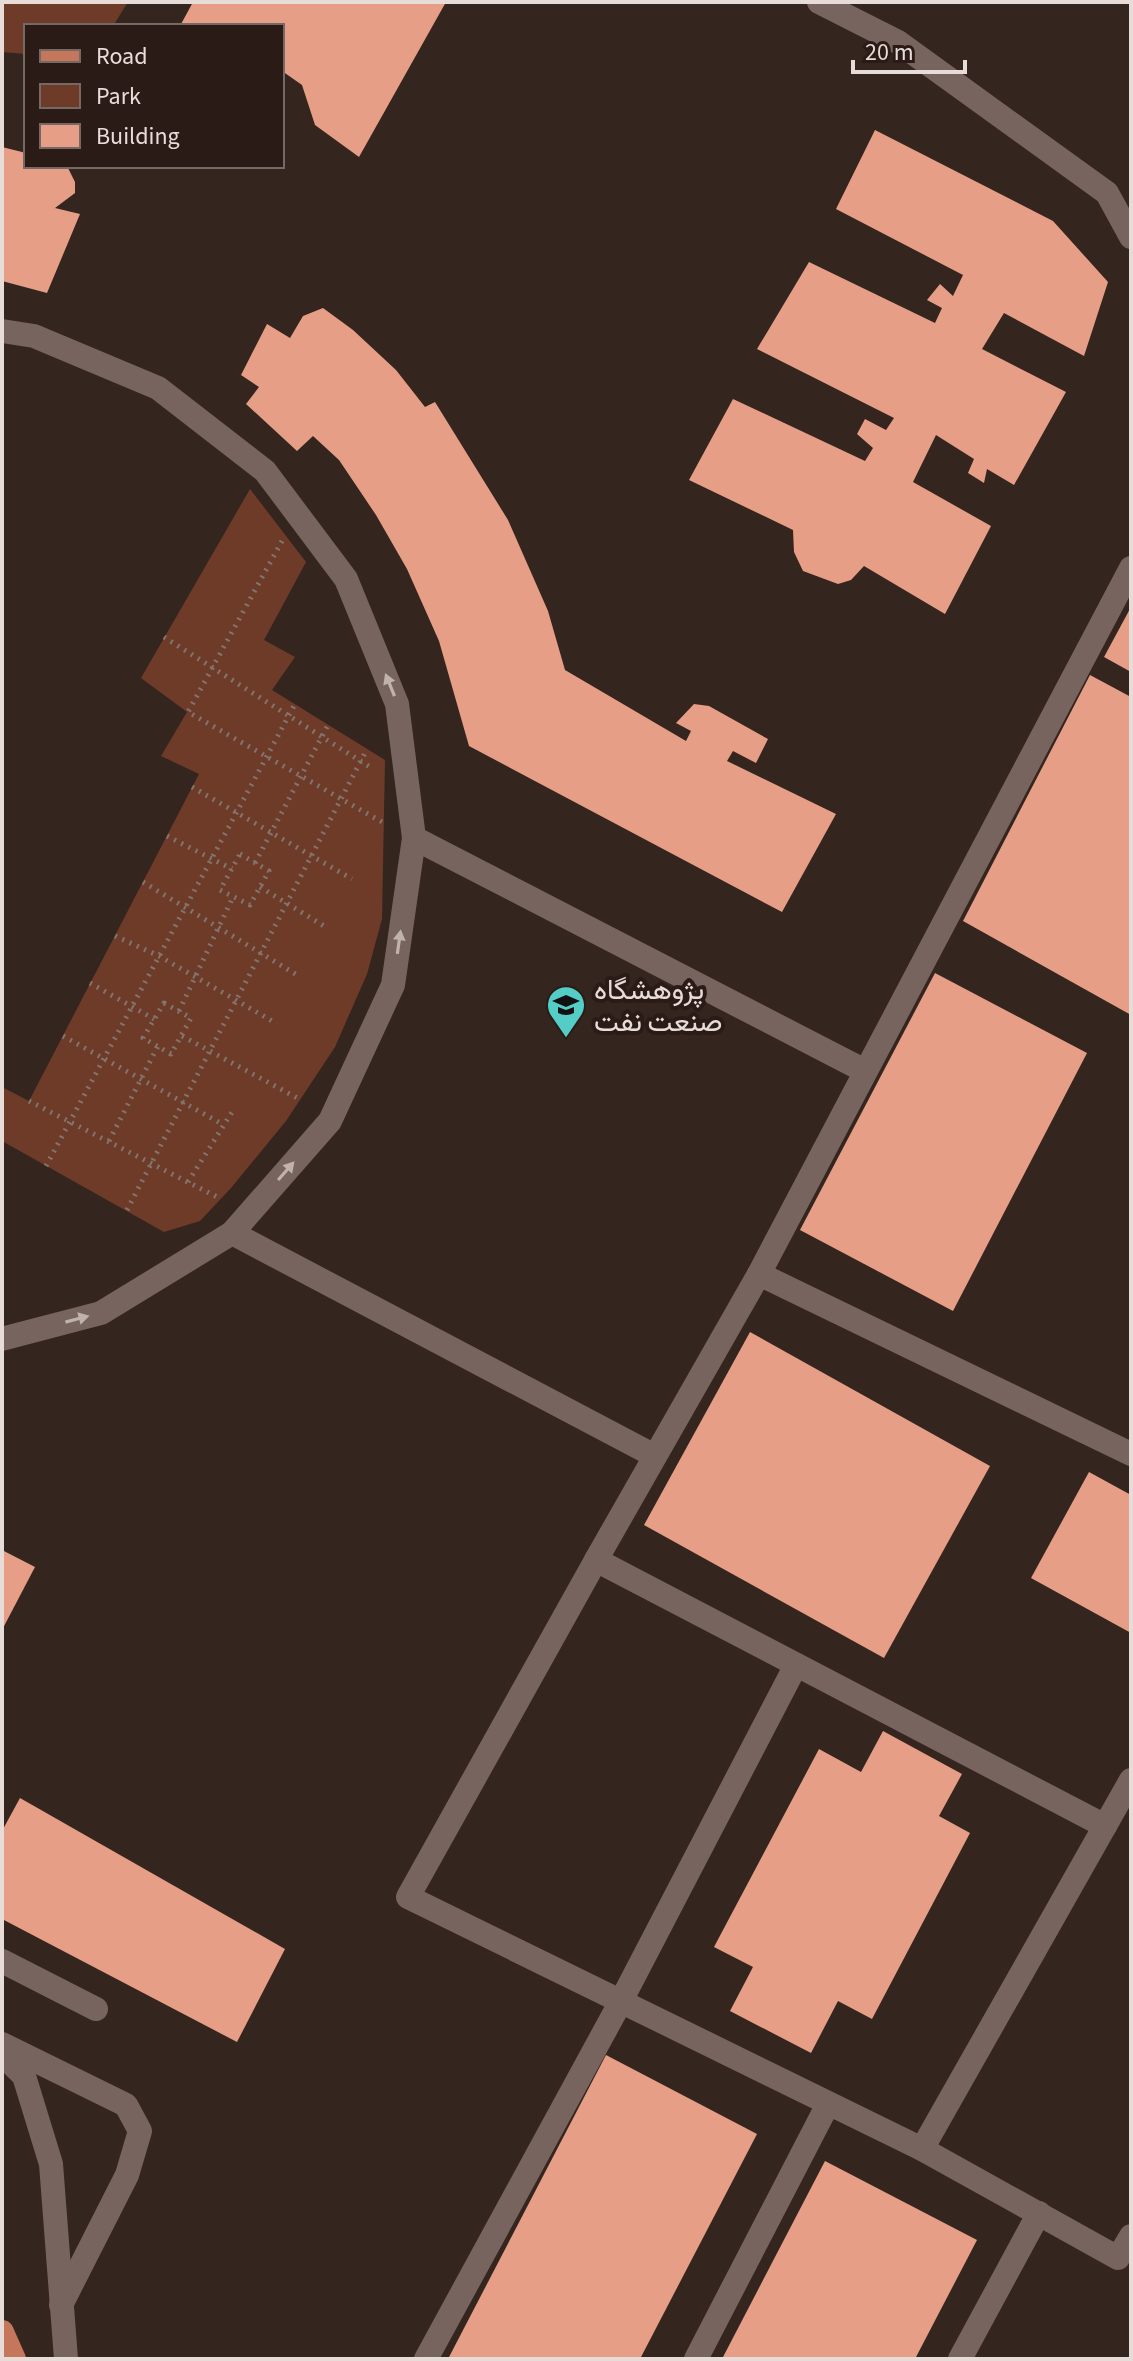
<svg xmlns="http://www.w3.org/2000/svg" width="1133" height="2361" font-family="'Source Sans 3',Vazirmatn,sans-serif">
  <rect width="100%" height="100%" fill="#35251f"/>
  <g fill="#6e3b29">
    <path d="M 2,2 L 128,2 L 113,26 L 26,26 L 26,54 L 2,52 Z"/>
    <path d="M 250,489 L 306,562 L 264,640 L 295,657 L 272,690 L 385,760 L 382,919 L 367,974 L 335,1047 L 286,1121 L 231,1188 L 200,1221 L 164,1232 L 2,1141 L 2,1087 L 29,1101 L 199,774 L 161,756 L 187,712 L 141,678 Z"/>
  </g>
  <g fill="#e69f86">
    <path d="M 193,2 L 446,2 L 359,157 L 315,125 L 302,85 L 282,71 L 282,26 L 180,26 Z"/>
    <path d="M 875,130 L 1053,221 L 1108,282 L 1084,356 L 1004,313 L 982,349 L 1066,392 L 1014,485 L 987,469 L 984,483 L 968,473 L 974,459 L 936,435 L 913,482 L 991,526 L 945,614 L 864,566 L 851,580 L 838,584 L 803,571 L 794,552 L 793,530 L 689,480 L 733,399 L 865,461 L 873,448 L 857,434 L 865,419 L 886,430 L 894,418 L 757,349 L 809,262 L 935,323 L 942,308 L 927,300 L 940,284 L 953,296 L 963,275 L 836,209 Z"/>
    <path d="M 2,147 L 26,153 L 26,166 L 67,166 L 75,182 L 75,193 L 55,208 L 80,214 L 47,293 L 2,281 Z"/>
    <path d="M 323,308 L 353,330 L 396,370 L 425,407 L 435,402 L 508,520 L 548,611 L 565,670 L 686,741 L 691,731 L 676,723 L 694,704 L 709,706 L 768,739 L 756,763 L 733,751 L 727,761 L 836,814 L 782,912 L 469,746 L 439,641 L 407,569 L 376,515 L 339,460 L 313,436 L 297,451 L 246,404 L 259,387 L 241,375 L 267,324 L 290,338 L 303,316 Z"/>
    <path d="M 1131,607 L 1131,672 L 1104,657 Z"/>
    <path d="M 1090,675 L 1131,697 L 1131,1015 L 963,921 Z"/>
    <path d="M 935,973 L 1087,1053 L 953,1311 L 800,1230 Z"/>
    <path d="M 750,1332 L 990,1466 L 884,1658 L 644,1525 Z"/>
    <path d="M 1089,1472 L 1131,1495 L 1131,1633 L 1031,1578 Z"/>
    <path d="M 2,1550 L 35,1567 L 2,1630 Z"/>
    <path d="M 883,1731 L 962,1774 L 939,1816 L 970,1833 L 872,2019 L 838,2001 L 811,2053 L 730,2011 L 753,1967 L 714,1947 L 819,1749 L 861,1772 Z"/>
    <path d="M 20,1798 L 285,1949 L 237,2042 L 2,1919 L 2,1831 Z"/>
    <path d="M 606,2055 L 757,2134 L 640,2359 L 448,2359 Z"/>
    <path d="M 825,2161 L 977,2240 L 915,2359 L 722,2359 Z"/>
  </g>
  <g fill="none" stroke-linecap="round" stroke-linejoin="round">
    <g stroke="#82746f" stroke-width="5" stroke-dasharray="2 6" stroke-linecap="butt">
      <path d="M 282,541 L 188,712 L 382,822"/>
      <path d="M 164,637 L 373,769"/>
      <path d="M 192,787 L 352,879"/>
      <path d="M 167,836 L 232,869"/>
      <path d="M 240,854 L 269,871 L 250,905 L 220,890 Z"/>
      <path d="M 255,863 L 328,725"/>
      <path d="M 143,882 L 297,975"/>
      <path d="M 260,887 L 324,926"/>
      <path d="M 115,936 L 159,956 L 274,1022"/>
      <path d="M 90,983 L 154,1019"/>
      <path d="M 164,1003 L 191,1018 L 171,1054 L 143,1038 Z"/>
      <path d="M 179,1011 L 233,897"/>
      <path d="M 63,1036 L 224,1125"/>
      <path d="M 182,1036 L 301,1100"/>
      <path d="M 29,1101 L 221,1199"/>
      <path d="M 109,1141 L 158,1046"/>
      <path d="M 46,1166 L 295,704"/>
      <path d="M 188,1182 L 234,1109"/>
      <path d="M 127,1210 L 367,749"/>
    </g>
    <g stroke="#78645e" stroke-width="24">
      <path d="M 819,2 L 898,42 L 1107,193 L 1131,237"/>
      <path d="M 2,331 L 34,336 L 158,388 L 265,471 L 346,579 L 397,704 L 414,838 L 393,985 L 330,1121 L 232,1233 L 101,1313 L 2,1339"/>
      <path d="M 414,838 L 865,1071"/>
      <path d="M 232,1233 L 653,1455"/>
      <path d="M 759,1274 L 1131,1454"/>
      <path d="M 596,1560 L 408,1897 L 922,2149 L 1131,1780"/>
      <path d="M 1105,1826 L 596,1560 L 759,1274 L 1131,568"/>
      <path d="M 2,1961 L 96,2009"/>
      <path d="M 2,2044 L 126,2105 L 140,2131 L 127,2175 L 61,2305"/>
      <path d="M 2,2054 L 24,2076 L 51,2164 L 66,2359"/>
      <path d="M 922,2149 L 1118,2258 L 1131,2236"/>
      <path d="M 426,2359 L 620,2003 L 796,1665"/>
      <path d="M 696,2359 L 828,2104"/>
      <path d="M 960,2359 L 1039,2213"/>
    </g>
    <path stroke="#c4775b" stroke-width="24" d="M 2,2332 L 14,2359"/>
  </g>
  <defs><path id="oneway-solid" d="M-6-.8H1V-3.2L6.5 0L1 3.2V.8H-6Z" transform="scale(2)"/></defs>
  <g fill="#c0b2ad">
    <use href="#oneway-solid" transform="translate(390 685) rotate(-112)"/>
    <use href="#oneway-solid" transform="translate(399 942) rotate(-82)"/>
    <use href="#oneway-solid" transform="translate(286 1171) rotate(-49)"/>
    <use href="#oneway-solid" transform="translate(77 1319) rotate(-15)"/>
  </g>
  <defs>
    <g id="university-pin" transform="scale(2)"><path d="M0 17L-7.5 6A9.5 9.5 0 1 1 7.5 6Z" fill="#54cdc7" stroke="#2b1b16"/><path d="M0-5L7-2L0 1L-7-2ZM-4 1L0 2.5L4 1V4Q0 6-4 4Z" fill="#111"/></g>
  </defs>
  <g fill-rule="evenodd">
    <use href="#university-pin" x="566" y="1005"/>
  </g>
  <g text-anchor="middle" stroke-width="8" stroke-linejoin="round" paint-order="stroke">
    <g font-size="28" fill="#e7dcd8" stroke="#2b1b16" text-anchor="start">
      <text x="594" y="999">پژوهشگاه<tspan x="594" dy="32">صنعت نفت</tspan></text>
    </g>
  </g>
  <rect width="1133" height="2361" fill="none" stroke="#e7dcd8" stroke-width="8"/>
  <rect x="24" y="24" width="260" height="144" fill="#2b1b16" stroke="#766864" stroke-width="2"/>
  <rect x="40" y="50" width="40" height="12" fill="#c4775b" stroke="#766864" stroke-width="2"/>
  <text x="96" y="64" font-size="24" fill="#e7dcd8">Road</text>
  <rect x="40" y="84" width="40" height="24" fill="#6e3b29" stroke="#766864" stroke-width="2"/>
  <text x="96" y="104" font-size="24" fill="#e7dcd8">Park</text>
  <rect x="40" y="124" width="40" height="24" fill="#e69f86" stroke="#766864" stroke-width="2"/>
  <text x="96" y="144" font-size="24" fill="#e7dcd8">Building</text>
  <path d="M853 60v12h112v-12" fill="none" stroke="#e7dcd8" stroke-width="4"/>
  <text x="865" y="60" font-size="24" fill="#e7dcd8" stroke="#2b1b16" stroke-width="6" paint-order="stroke">20 m</text>
</svg>
